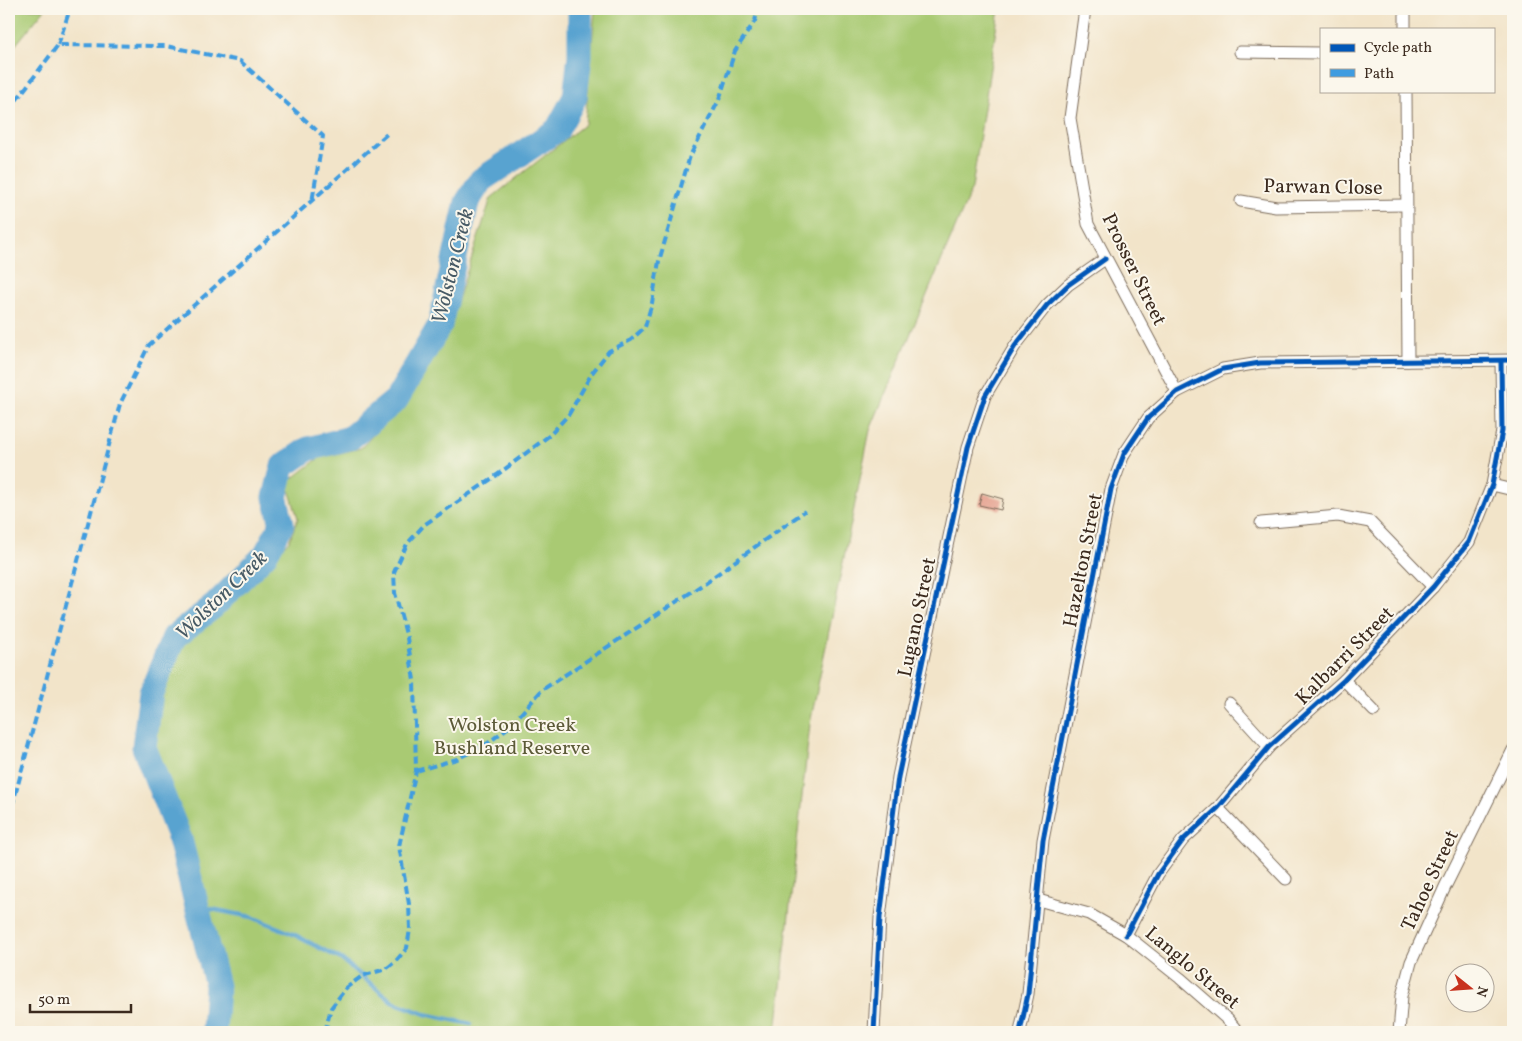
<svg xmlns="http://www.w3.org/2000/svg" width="1522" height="1041" font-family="Vollkorn,serif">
  <rect width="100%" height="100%" fill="#fbf7ec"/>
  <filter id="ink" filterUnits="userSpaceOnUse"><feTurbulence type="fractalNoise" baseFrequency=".02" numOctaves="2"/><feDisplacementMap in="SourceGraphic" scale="10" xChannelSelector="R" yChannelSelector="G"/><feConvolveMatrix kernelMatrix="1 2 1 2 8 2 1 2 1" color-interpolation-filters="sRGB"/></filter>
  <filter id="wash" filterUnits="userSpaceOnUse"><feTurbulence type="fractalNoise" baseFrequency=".0096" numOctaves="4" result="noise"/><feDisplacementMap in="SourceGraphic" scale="20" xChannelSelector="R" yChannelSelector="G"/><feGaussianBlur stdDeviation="1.12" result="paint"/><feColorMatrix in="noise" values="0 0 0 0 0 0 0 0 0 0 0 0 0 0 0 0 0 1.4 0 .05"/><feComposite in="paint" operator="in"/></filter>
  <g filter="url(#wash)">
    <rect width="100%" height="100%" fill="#f2e4c9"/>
    <g fill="#a9ca73" stroke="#727a48">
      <path d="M 9,9 L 45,9 L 9,53 Z"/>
      <path d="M 595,9 L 999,9 L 972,188 L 870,430 L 810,724 L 776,1032 L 221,1032 L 223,985 L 188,837 L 154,748 L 159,694 L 180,642 L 289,541 L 298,518 L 287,483 L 319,458 L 361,448 L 398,408 L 452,318 L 491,198 L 585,124 Z"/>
    </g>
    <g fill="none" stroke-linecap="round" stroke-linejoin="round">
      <path stroke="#58a3d0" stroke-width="4.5" d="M 196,906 L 252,917 L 293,934 L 341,959 L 393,1002 L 425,1014 L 471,1024"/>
      <path stroke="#58a3d0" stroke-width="25" d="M 214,1032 L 217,986 L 180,839 L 144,747 L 151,693 L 174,637 L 214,606 L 265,555 L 282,524 L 275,497 L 283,466 L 308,449 L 350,438 L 396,400 L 440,325 L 467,202 L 481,180 L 557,130 L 575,97 L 580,56 L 580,9"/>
    </g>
    <g id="blocks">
      <path fill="#e5a290" d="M 982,493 L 1003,499 L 1001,510 L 979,505 Z"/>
    </g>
  </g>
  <g filter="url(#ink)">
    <use href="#blocks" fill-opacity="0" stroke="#7b6b5a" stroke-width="1"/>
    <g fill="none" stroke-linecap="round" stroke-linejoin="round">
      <g stroke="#7b6b5a" stroke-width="13">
        <g id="minor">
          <path d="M 1085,9 L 1070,118 L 1088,224 L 1177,392"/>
          <path d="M 1405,9 L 1405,29"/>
          <path d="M 1240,52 L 1321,53"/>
          <path d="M 1406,91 L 1408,361"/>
          <path d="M 1241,201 L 1276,207 L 1405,205"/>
          <path d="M 1492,485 L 1513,490"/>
          <path d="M 1261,523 L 1338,516 L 1370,522 L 1433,587"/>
          <path d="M 1344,680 L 1374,711"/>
          <path d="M 1229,703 L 1269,747"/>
          <path d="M 1218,808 L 1286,879"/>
          <path d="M 1038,900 L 1089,914 L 1126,935 L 1180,978 L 1228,1020 L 1238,1032"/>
          <path d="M 1126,935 L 1158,874 L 1183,840 L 1218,808 L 1269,747 L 1344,680 L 1433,587 L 1469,542 L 1492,485 L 1502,431 L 1501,361"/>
          <path d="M 874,1032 L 880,917 L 898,777 L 968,447 L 985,396 L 1015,346 L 1047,305 L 1068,285 L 1105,259"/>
          <path d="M 1020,1032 L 1028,994 L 1043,840 L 1111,489 L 1124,454 L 1148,418 L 1177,392 L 1223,369 L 1260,363 L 1513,360"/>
          <path d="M 1399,1032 L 1402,996 L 1411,962 L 1445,887 L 1513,750"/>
        </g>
      </g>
      <use href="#minor" stroke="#fff" stroke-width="11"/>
      <g stroke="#3f9ce0" stroke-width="4" stroke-dasharray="8 4" stroke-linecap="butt">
        <path d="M 58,45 L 70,9"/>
        <path d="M 9,110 L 58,45 L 166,46 L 240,61 L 323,136 L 312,202"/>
        <path d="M 416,771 L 457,759 L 488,743 L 510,726 L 542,690 L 702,585 L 805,511"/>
        <path d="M 9,818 L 120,404 L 149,345 L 388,133"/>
        <path d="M 325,1032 L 331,1008 L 346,988 L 362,976 L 386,969 L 396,961 L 407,948 L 410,929 L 409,904 L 399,846 L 416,771 L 414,680 L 407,638 L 395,593 L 394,572 L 407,544 L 424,525 L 497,475 L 550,435 L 569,414 L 592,373 L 609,351 L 631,340 L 645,327 L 652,303 L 659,261 L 690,156 L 719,100 L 735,51 L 755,21 L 758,9"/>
      </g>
      <g stroke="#fbf7ec" stroke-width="8">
        <g id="cycleway">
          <path d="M 1126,935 L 1158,874 L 1183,840 L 1218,808 L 1269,747 L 1344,680 L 1433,587 L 1469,542 L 1492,485 L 1502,431 L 1501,361"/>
          <path d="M 874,1032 L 880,917 L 898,777 L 968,447 L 985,396 L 1015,346 L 1047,305 L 1068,285 L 1105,259"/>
          <path d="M 1020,1032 L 1028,994 L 1043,840 L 1111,489 L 1124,454 L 1148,418 L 1177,392 L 1223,369 L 1260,363 L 1513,360"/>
        </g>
      </g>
      <use href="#cycleway" stroke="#0057b8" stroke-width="5"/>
    </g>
  </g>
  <g text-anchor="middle" stroke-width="4" stroke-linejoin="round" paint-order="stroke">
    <g font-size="20" fill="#3b2a1e" stroke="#fbf7ec">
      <text transform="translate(1323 186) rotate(1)" y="7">Parwan Close</text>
      <text transform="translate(1135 269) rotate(64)" y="7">Prosser Street</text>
      <text transform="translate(1082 560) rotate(-79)" y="7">Hazelton Street</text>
      <text transform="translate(916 617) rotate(-78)" y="7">Lugano Street</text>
      <text transform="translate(1344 655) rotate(-45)" y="7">Kalbarri Street</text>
      <text transform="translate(1429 880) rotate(-65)" y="7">Tahoe Street</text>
      <text transform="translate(1193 967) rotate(40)" y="7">Langlo Street</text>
    </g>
    <g font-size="20" fill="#5c5a38" stroke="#fbf7ec">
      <text x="512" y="731">Wolston Creek<tspan x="512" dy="23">Bushland Reserve</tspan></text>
    </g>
    <g font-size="21" font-style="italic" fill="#475a65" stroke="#fbf7ec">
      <text transform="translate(452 266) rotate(-76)" y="7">Wolston Creek</text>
      <text transform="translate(221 595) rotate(-44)" y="7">Wolston Creek</text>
    </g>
  </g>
  <rect width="1522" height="1041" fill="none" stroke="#fbf7ec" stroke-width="30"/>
  <rect x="1320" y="28" width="175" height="65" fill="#fbf7ec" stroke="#aea59a"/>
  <rect x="1330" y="44" width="25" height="8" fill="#0057b8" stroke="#aea59a"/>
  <text x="1364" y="52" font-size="15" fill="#3b2a1e">Cycle path</text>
  <rect x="1330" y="69" width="25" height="8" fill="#3f9ce0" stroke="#aea59a"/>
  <text x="1364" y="78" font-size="15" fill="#3b2a1e">Path</text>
  <g transform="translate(1470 988) rotate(107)"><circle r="24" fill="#fbf7ec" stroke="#aea59a"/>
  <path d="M0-4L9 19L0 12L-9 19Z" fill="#c8321e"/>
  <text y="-8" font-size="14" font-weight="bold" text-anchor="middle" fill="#3b2a1e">N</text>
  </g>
  <path d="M30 1004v8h101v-8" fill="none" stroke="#3b2a1e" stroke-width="2.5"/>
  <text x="38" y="1004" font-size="15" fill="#3b2a1e" stroke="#fbf7ec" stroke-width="4" paint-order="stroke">50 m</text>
</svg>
